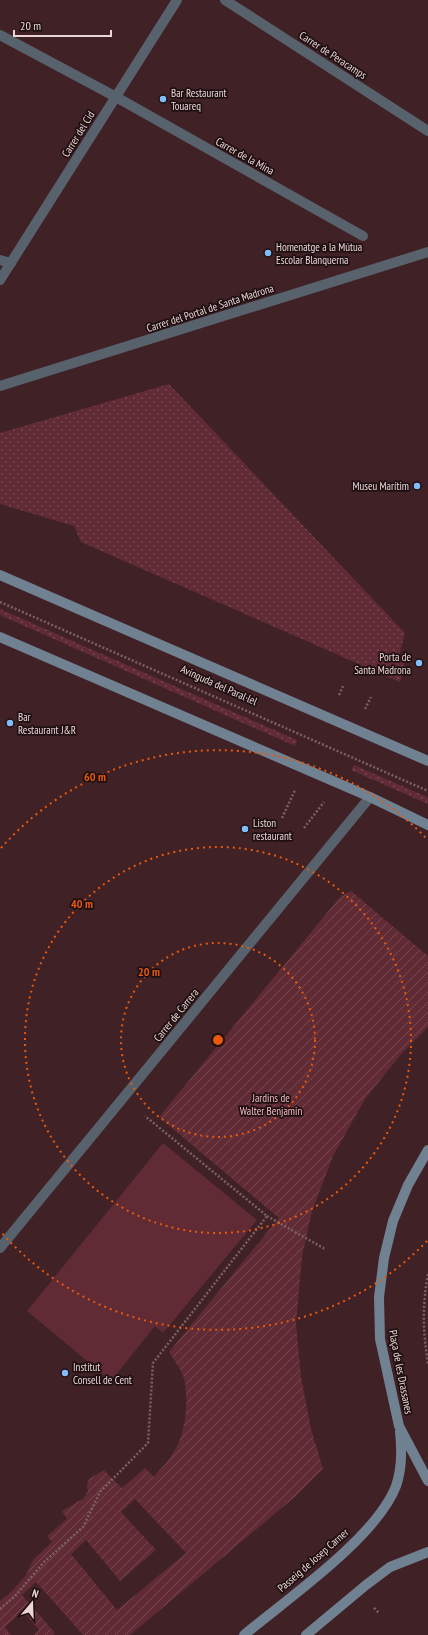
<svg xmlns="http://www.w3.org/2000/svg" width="428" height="1635" font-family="'PT Sans Narrow',sans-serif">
  <defs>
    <pattern id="grass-dots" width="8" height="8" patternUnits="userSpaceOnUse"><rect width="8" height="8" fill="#602b34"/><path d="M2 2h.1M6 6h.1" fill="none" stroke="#774951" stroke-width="1.8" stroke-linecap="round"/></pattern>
    <pattern id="garden-furrows" width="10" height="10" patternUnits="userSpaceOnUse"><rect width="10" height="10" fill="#602b34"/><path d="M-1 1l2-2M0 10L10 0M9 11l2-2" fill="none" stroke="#774951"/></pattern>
  </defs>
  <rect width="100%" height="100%" fill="#402126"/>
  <g fill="url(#grass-dots)">
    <path d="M 169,384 L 405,633 L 399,656 L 406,659 L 400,682 L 81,542 L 74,526 L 0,504 L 0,433 Z"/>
    <path d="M 0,609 L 297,740 L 295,746 L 0,615 Z"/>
    <path d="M 354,765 L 425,796 L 428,798 L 428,804 L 351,770 Z"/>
  </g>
  <path fill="#602b34" d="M 163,1143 L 257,1220 L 163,1333 L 155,1326 L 111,1381 L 27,1311 Z"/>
  <path fill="url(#garden-furrows)" fill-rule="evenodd" d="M 351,891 L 428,956 L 428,1027 L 402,1053 L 365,1099 L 333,1156 L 312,1211 L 302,1256 L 296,1324 L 301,1377 L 311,1429 L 323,1469 L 296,1496 L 130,1635 L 83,1635 L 36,1582 L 22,1595 L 55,1633 L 53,1635 L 34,1635 L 39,1630 L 23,1611 L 5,1627 L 11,1635 L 0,1635 L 0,1601 L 11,1592 L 26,1575 L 33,1560 L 52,1542 L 47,1536 L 67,1519 L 62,1511 L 84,1498 L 88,1491 L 87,1485 L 89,1479 L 104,1470 L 122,1488 L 145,1468 L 154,1477 C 160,1469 168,1462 173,1453 C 186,1435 189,1400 184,1378 C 181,1369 174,1360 169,1352 L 279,1218 L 159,1117 L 340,897 ZM 135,1499 L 186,1553 L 117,1610 L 71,1554 L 86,1540 L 120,1581 L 156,1550 L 121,1512 Z"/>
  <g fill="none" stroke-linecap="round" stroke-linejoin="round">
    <g stroke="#7c6064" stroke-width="2.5" stroke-dasharray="2 2" stroke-linecap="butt">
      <path d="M 0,602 L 428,791"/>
      <path d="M 339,695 L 343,686"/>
      <path d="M 365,709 L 371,697"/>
      <path d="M 282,818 L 295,790"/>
      <path d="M 304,828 L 324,802"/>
      <path d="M 267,1216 L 325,1249"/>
      <path d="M 428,1274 C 422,1307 423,1331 428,1364"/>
      <path d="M 374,1608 L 379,1613"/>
      <path d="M 0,1609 L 15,1596 L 44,1562 L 83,1527 L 100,1492 L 148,1443 L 153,1363 L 267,1216 L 145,1116"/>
    </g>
    <g stroke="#58626d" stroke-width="10">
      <path d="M 225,0 L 428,131"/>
      <path d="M 0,35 L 116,97 L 363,236"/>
      <path d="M 0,260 L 11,263"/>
      <path d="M 0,280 L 177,0"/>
      <path d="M 0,386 L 428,252"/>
      <path d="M 0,1248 L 370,797"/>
    </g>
    <g stroke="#708192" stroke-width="10">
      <path d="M 0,575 L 428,761"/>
      <path d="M 0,637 L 370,797 L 428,825"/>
      <path d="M 428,1150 L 408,1185 L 393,1221 L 384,1258 L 379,1297 L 380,1339 L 399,1426 L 428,1481"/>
      <path d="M 244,1635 C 287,1599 376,1538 396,1486 C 402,1469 402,1450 400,1432"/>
      <path d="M 306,1635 L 366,1585 L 390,1567 L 428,1552"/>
    </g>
  </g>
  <g fill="none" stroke="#e8590c" stroke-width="2" stroke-dasharray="2 4">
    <circle cx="218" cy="1040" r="97"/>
    <circle cx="218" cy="1040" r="193"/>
    <path d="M427 1241A290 290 0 0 1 1 1232M1 848A290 290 0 0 1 427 839"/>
  </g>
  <g fill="#80bdfa" stroke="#1e0f11" stroke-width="1.5">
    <circle cx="163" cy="99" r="4"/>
    <circle cx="268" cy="253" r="4"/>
    <circle cx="417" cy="486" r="4"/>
    <circle cx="419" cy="663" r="4"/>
    <circle cx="10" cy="723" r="4"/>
    <circle cx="245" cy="829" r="4"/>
    <circle cx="65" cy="1373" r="4"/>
  </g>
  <g text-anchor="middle" stroke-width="3.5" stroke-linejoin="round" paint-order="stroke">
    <g font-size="11" fill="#ebd5d7" stroke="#1e0f11">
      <text transform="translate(333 55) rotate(33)" y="4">Carrer de Peracamps</text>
      <text transform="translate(78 134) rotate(-58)" y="4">Carrer del Cid</text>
      <text transform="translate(245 156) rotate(29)" y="4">Carrer de la Mina</text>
      <text transform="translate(210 308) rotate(-18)" y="4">Carrer del Portal de Santa Madrona</text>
      <text transform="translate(219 685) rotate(24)" y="4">Avinguda del Paral·lel</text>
      <text transform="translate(176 1015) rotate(-51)" y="4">Carrer de Carrera</text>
      <text transform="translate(401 1372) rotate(79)" y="4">Plaça de les Drassanes</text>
      <text transform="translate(313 1560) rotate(-41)" y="4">Passeig de Josep Carner</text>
    </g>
    <g font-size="11" fill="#ebd5d7" stroke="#1e0f11" text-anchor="start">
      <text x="171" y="97">Bar Restaurant<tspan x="171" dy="13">Touareq</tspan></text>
      <text x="276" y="251">Homenatge a la Mútua<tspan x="276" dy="13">Escolar Blanquerna</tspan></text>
      <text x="409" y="490" text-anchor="end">Museu Marítim</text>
      <text x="411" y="661" text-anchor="end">Porta de<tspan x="411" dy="13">Santa Madrona</tspan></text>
      <text x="18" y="721">Bar<tspan x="18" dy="13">Restaurant J&amp;R</tspan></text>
      <text x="253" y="827">Liston<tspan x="253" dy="13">restaurant</tspan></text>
      <text x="73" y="1371">Institut<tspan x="73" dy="13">Consell de Cent</tspan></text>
    </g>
    <g font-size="11" fill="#f5bdc3" stroke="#1e0f11">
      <text x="271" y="1102">Jardins de<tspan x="271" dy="13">Walter Benjamin</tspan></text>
    </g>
  </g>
  <circle cx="218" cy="1040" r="6" fill="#e8590c" stroke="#1e0f11" stroke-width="2"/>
  <g font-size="12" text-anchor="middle" font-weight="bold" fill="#e8590c" stroke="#1e0f11" stroke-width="3.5" stroke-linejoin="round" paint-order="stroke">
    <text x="95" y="781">60 m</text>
    <text x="82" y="908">40 m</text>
    <text x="149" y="976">20 m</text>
  </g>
  <g transform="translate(32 1603) rotate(19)" stroke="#1e0f11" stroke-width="3" paint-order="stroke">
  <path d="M0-3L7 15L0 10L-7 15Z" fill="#ebd5d7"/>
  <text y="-6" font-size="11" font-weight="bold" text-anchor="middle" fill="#ebd5d7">N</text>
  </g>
  <path d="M14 30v6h97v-6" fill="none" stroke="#ebd5d7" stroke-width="2"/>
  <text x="20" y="30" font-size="12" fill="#ebd5d7" stroke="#1e0f11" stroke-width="3" paint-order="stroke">20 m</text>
</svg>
